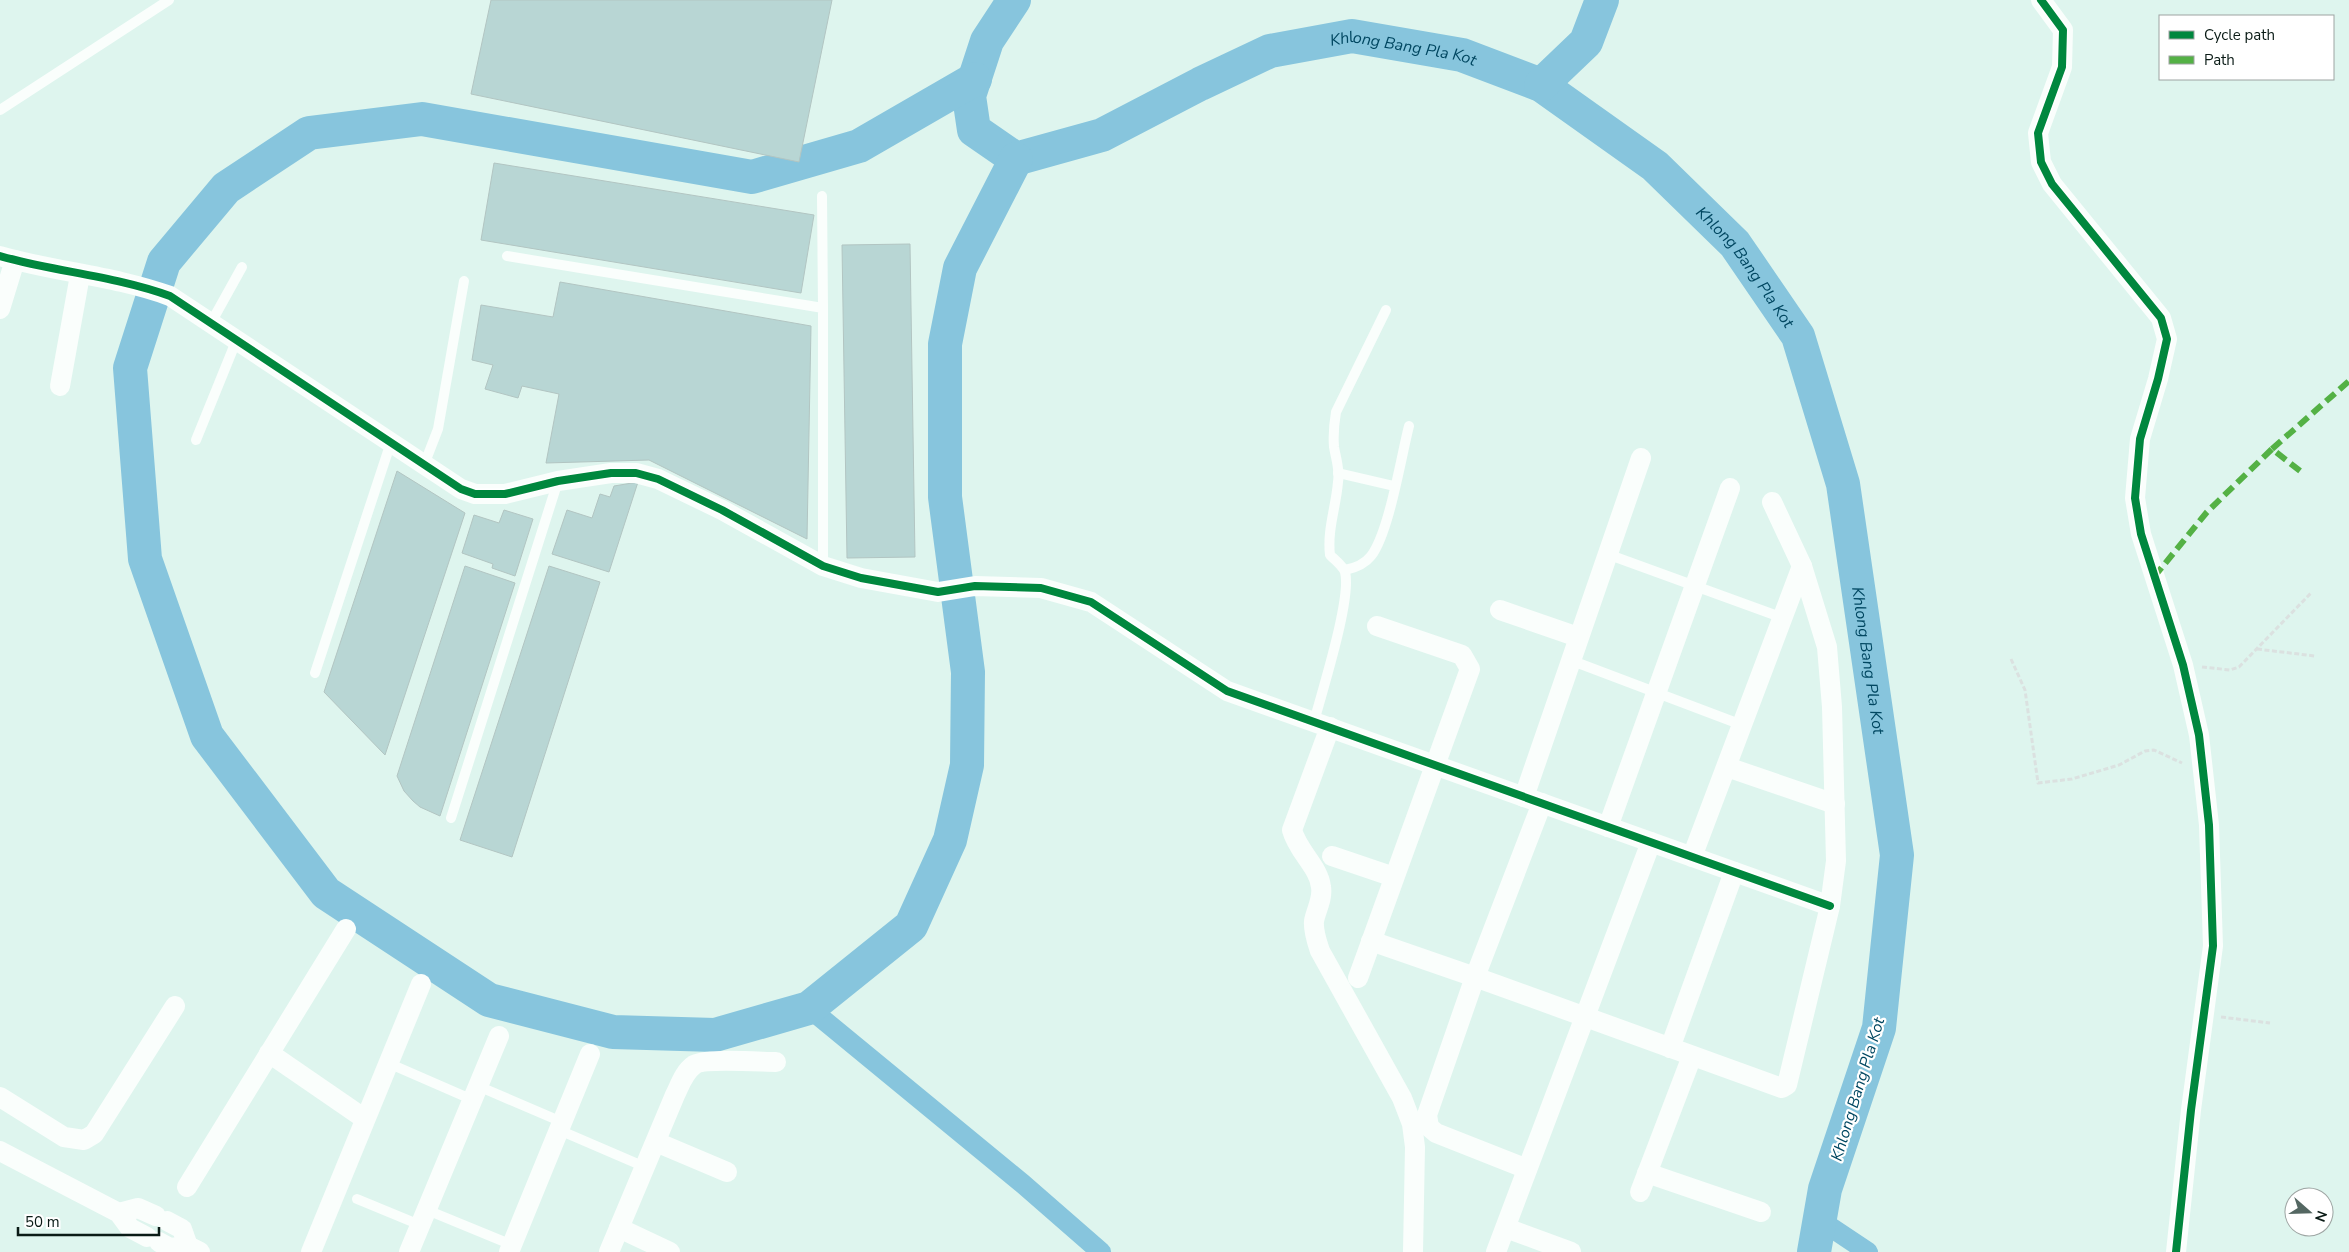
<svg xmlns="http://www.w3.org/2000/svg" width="2349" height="1252" font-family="'Nunito Sans',sans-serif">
  <rect width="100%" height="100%" fill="#def5ee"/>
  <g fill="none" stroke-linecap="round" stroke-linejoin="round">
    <g stroke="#87c5dd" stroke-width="20">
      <path d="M 809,1008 L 1023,1184 L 1101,1252"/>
      <path d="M 1820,1220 L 1868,1252"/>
    </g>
    <g stroke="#87c5dd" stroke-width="34">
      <path id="s1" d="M 1014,0 L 987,41 L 969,96 L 974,130 L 1016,159 L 1102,135 L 1200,84 L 1270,51 L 1352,36 L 1462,55 L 1541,85 L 1655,166 L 1735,244 L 1798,336 L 1843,484 L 1897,855 L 1879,1028 L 1825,1189 L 1814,1252"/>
      <path d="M 975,79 L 859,146 L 752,177 L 422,119 L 309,133 L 226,188 L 164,262 L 130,368 L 145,559 L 207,736 L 326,893 L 489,1000 L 613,1032 L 715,1035 L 809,1008 L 911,926 L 950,840 L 967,765 L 968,672 L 945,497 L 945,344 L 960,268 L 1016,159"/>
      <path d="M 1541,85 L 1586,42 L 1602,0"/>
    </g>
  </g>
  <g fill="#b8d6d4" stroke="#b2c5c2">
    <path d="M 491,0 L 832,0 L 799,162 L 471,94 Z"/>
    <path d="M 494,163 L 814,215 L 801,293 L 481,240 Z"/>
    <path d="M 910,244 L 915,557 L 847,558 L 842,245 Z"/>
    <path d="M 560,282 L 811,326 L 807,539 L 649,460 L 546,463 L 559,394 L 522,386 L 518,398 L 485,389 L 493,365 L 472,360 L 481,305 L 553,317 Z"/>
    <path d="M 397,471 L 465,513 L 385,755 L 324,692 Z"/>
    <path d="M 638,482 L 609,572 L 552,554 L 567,510 L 592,518 L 600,494 L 610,497 L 614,486 Z"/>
    <path d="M 504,510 L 533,519 L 515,576 L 492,568 L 493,564 L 462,553 L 474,515 L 499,523 Z"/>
    <path d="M 465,566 L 515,583 L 440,816 L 420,807 L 413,801 L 404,791 L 397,776 Z"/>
    <path d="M 549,566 L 600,582 L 512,857 L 460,840 Z"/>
  </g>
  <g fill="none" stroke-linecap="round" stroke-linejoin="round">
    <g stroke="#dbe1e0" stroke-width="3" stroke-dasharray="5 2.5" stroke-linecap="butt">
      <path d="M 2257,649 L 2315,656"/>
      <path d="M 2011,659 L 2025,690 L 2038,783 L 2072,779 L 2119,765 L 2145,751 L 2154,750 L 2182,763"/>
      <path d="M 2202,667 L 2230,670 L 2239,667 L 2312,592"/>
      <path d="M 2221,1017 L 2270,1023"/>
    </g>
    <g stroke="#fafefc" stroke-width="10">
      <path d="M 0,110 L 169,0"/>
      <path d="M 822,196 L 823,308"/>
      <path d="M 507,256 L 823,308 L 823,566"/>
      <path d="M 212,321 L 242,267"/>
      <path d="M 196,440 L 237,339"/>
      <path d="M 424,465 L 438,429 L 464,281"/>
      <path d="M 1338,473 L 1394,486"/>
      <path d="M 1607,554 L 1783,618"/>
      <path d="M 1345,570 C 1355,568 1364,565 1371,556 C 1389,533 1401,457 1409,426"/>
      <path d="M 1570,660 L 1742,725"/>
      <path d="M 315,673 L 391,442"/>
      <path d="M 1314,722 C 1322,691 1352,598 1345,572 C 1343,566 1335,560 1330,555 C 1327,530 1336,507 1338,482 C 1340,469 1336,459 1334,447 C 1333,435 1334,424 1336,412 L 1386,310"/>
      <path d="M 451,818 L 558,481"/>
      <path d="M 388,1063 L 473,1100"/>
      <path d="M 478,1086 L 562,1122"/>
      <path d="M 559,1130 L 645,1167"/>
      <path d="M 357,1199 L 420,1225"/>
      <path d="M 427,1210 L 512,1245"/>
    </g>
    <g stroke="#fafefc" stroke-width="20">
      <path d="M 2041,0 L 2063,30 L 2062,67 L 2038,133 L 2041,162 L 2052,184 L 2161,318 L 2167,339 L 2158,379 L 2140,439 L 2135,498 L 2141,534 L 2183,665 L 2199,735 L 2209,825 L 2213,946 L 2191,1110 L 2176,1252"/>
      <path d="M 0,256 C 56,272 115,276 170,296 L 461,489 L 475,494 L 505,494 L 558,481 L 611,473 L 636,473 L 658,479 L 722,510 L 823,566 L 861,578 L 938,592 L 975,586 L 1041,588 L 1091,602 L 1227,691 L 1830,906"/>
      <path d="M 0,309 L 15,260"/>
      <path d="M 60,386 L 80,275"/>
      <path d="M 1500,610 L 1578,637"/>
      <path d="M 1330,727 L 1292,830 C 1298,852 1319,867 1321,887 C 1323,899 1316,910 1314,921 C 1313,931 1317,942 1320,951 L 1402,1098 L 1412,1124 L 1415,1147 L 1413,1252"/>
      <path d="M 1727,767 L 1835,804"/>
      <path d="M 1524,797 L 1641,458"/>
      <path d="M 1608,827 L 1730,488"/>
      <path d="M 1332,856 L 1394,877"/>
      <path d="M 1692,857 L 1802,566"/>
      <path d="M 1371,941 L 1475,977 L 1782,1088 L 1787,1085 L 1830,906 L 1836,861 L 1832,707 L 1827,647 L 1802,566 L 1772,502"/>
      <path d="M 1358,978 L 1470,669 L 1462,655 L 1377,626"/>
      <path d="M 1670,1048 L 1734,872"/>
      <path d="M 269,1053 L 365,1119"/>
      <path d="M 0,1097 L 64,1137 L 84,1140 L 94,1134 L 175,1006"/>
      <path d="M 656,1142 L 727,1172"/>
      <path d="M 0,1151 L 119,1213 L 130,1228 L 147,1237"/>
      <path d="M 1527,1169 L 1436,1133 L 1429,1127 L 1427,1115 L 1475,977 L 1542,803"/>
      <path d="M 1647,1173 L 1761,1212"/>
      <path d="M 187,1187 L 346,929"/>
      <path d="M 1640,1192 L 1692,1056"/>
      <path d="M 119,1213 L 138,1208 L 156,1216"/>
      <path d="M 167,1221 L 182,1229 L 188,1246"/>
      <path d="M 619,1228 L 670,1252"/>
      <path d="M 1506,1228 L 1571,1252"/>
      <path d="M 159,1242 L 170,1248 L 188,1246 L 200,1252"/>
      <path d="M 311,1252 L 421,984"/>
      <path d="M 409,1252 L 499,1036"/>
      <path d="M 509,1252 L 590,1054"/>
      <path d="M 609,1252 L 675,1095 C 680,1085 684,1072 694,1065 C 703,1058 762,1062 776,1062"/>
      <path d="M 1496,1252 L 1651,842"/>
    </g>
    <g stroke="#54b145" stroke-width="6" stroke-dasharray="12 6" stroke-linecap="butt">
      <path d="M 2272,449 L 2349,381"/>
      <path d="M 2154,577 L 2207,512 L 2272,449 L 2304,474"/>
    </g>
    <g stroke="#fff" stroke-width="11">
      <g id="cycleway">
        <path d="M 2041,0 L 2063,30 L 2062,67 L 2038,133 L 2041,162 L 2052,184 L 2161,318 L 2167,339 L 2158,379 L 2140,439 L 2135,498 L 2141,534 L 2183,665 L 2199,735 L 2209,825 L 2213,946 L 2191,1110 L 2176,1252"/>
        <path d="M 0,256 C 56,272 115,276 170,296 L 461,489 L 475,494 L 505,494 L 558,481 L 611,473 L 636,473 L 658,479 L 722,510 L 823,566 L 861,578 L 938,592 L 975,586 L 1041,588 L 1091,602 L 1227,691 L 1830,906"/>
      </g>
    </g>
    <use href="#cycleway" stroke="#00873e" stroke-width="8"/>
  </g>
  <g text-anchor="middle" stroke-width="4.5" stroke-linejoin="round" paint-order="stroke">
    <g font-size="16" font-style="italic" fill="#014761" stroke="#fff">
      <text dy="6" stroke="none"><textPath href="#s1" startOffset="605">Khlong Bang Pla Kot</textPath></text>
      <text dy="6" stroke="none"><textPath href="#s1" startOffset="1025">Khlong Bang Pla Kot</textPath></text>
      <text dy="6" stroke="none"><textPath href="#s1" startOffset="1445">Khlong Bang Pla Kot</textPath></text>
      <text transform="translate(1857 1089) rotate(-73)" y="6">Khlong Bang Pla Kot</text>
    </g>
  </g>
  <rect x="2159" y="15" width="175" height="65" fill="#ffffff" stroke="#9da4a2"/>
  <rect x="2169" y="31" width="25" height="8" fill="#00873e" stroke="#9da4a2"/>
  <text x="2204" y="40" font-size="15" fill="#0a1b16">Cycle path</text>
  <rect x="2169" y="56" width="25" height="8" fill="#54b145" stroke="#9da4a2"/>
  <text x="2204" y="65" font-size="15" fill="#0a1b16">Path</text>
  <g transform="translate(2309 1212) rotate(110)"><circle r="24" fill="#ffffff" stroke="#9da4a2"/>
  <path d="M0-4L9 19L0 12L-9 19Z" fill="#546762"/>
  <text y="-8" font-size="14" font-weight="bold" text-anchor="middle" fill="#0a1b16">N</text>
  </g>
  <path d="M18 1227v8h141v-8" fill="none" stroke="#0a1b16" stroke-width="2.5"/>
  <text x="25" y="1227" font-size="15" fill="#0a1b16" stroke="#ffffff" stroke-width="4" paint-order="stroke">50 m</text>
</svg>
